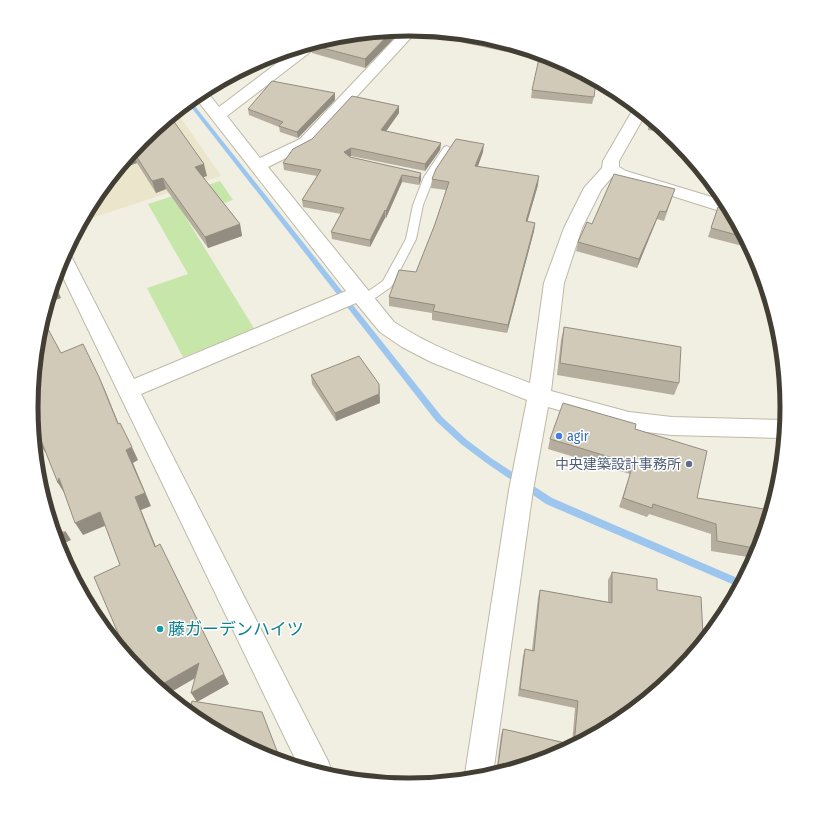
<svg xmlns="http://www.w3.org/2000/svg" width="817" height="814" font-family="'Fira Sans Condensed','Noto Sans JP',sans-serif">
  <rect width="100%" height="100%" fill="#f1eee2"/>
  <path fill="#ebe5cc" d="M 176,111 L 221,176 L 82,221 L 94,197 L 141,140 Z"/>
  <path fill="#c6e6aa" d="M 220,181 L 233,200 L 185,216 L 255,330 L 183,357 L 147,288 L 188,274 L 148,204 Z"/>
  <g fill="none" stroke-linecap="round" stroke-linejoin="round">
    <path fill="#9dc6ef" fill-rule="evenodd" d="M 190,100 L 442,417 L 467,440 L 491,458 L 552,498 L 742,580 L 739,587 L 546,504 L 485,462 L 461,444 L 436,421 L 187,102 Z"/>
    <g stroke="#bfb9a8" stroke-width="2">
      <path id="service" d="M 447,146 L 452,149 L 434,177 L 423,205 L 416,239 L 393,284 L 391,287 L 368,303 L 364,304 L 360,303 L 358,300 L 360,297 L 383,281 L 406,239 L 413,205 L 424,177 L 444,147 Z"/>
    </g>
    <g stroke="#bfb9a8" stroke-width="2">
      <g id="minor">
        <path d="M 404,29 L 418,30 L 312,145 L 268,167 L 394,322 C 436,350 483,365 530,383 L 544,283 L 564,228 L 584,188 L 602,168 L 603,161 L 635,106 L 645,115 L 619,161 L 619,167 L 626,171 L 725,201 L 731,213 L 723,212 L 612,177 L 601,190 L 582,228 L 564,283 L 551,391 L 629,412 L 672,417 L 785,420 L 783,438 L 672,435 L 629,430 L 548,407 L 533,490 L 493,774 L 482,778 L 464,780 L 509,490 L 527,400 L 431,362 L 402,347 L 380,332 L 356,303 L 141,394 L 328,761 L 332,772 L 330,776 L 299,767 L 58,267 L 66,251 L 69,252 L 134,379 L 346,291 L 194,96 L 205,89 L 219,107 L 298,47 L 319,41 L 320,43 L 318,46 L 227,116 L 260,158 L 300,139 Z"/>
        <path d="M 431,31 L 472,35 L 496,40 L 545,55 L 539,58 L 432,35 Z"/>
      </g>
    </g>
    <use href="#service" fill="#fff" fill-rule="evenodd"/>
    <use href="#minor" fill="#fff" fill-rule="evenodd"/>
  </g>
  <g fill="#b5ae9e">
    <path d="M 401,31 L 365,68 L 312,53 L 311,45 Z"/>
    <path d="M 532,90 L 594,97 L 592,104 L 531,98 Z"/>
    <path d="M 335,93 L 335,100 L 298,138 L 280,132 L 279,127 L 249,115 L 248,109 Z"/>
    <path d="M 399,106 L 399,113 L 386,131 L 441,143 L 440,150 L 425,171 L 351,156 L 349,157 L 421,173 L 421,180 L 419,185 L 402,182 L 386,218 L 385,218 L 370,247 L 332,239 L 331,232 L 341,214 L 303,207 L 302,200 L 317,176 L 284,170 L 283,163 Z"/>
    <path d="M 649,118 L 667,133 L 648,130 Z"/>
    <path d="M 172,120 L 207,176 L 203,177 L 240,224 L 242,236 L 208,248 L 166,189 L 156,193 L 137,163 L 117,170 L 141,140 Z"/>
    <path d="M 483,152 L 478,166 L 538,185 L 527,221 L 535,223 L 534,231 L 507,333 L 432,320 L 432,313 L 389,306 L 389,297 L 416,272 L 435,224 L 446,190 L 431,188 L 432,179 Z"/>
    <path d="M 672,198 L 664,221 L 657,219 L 637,268 L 576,251 L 578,242 L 592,224 Z"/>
    <path d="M 718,207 L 730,210 L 750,248 L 708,237 Z"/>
    <path d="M 564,327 L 679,383 L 674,395 L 557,375 L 561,340 Z"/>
    <path d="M 311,375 L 379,384 L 380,403 L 336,421 L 312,384 Z"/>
    <path d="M 635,429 L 697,498 L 770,510 L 758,552 L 754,558 L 711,551 L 711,534 L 649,514 L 647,517 L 619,507 L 630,474 L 548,449 L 550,439 Z"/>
    <path d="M 612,572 L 657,590 L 703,635 L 708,636 L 676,674 L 673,676 L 670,676 L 618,721 L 553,756 L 496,774 L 501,735 L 503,729 L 572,744 L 575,708 L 518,696 L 523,656 L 525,649 L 532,650 L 538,598 L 540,590 L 608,602 L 608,580 Z"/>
  </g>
  <g fill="#938d81">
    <path d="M 400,30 L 401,31 L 365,68 L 365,59 L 392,31 Z"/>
    <path d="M 335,93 L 335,100 L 298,138 L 297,132 Z"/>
    <path d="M 399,106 L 399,113 L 382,137 L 381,130 Z"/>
    <path d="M 441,143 L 440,150 L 425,171 L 425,164 Z"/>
    <path d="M 484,144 L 483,152 L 475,174 L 475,166 Z"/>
    <path d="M 351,148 L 351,156 L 345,159 L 344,152 Z"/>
    <path d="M 133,151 L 137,163 L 117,170 L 131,152 Z"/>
    <path d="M 204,164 L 207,176 L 198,179 L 195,167 Z"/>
    <path d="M 421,173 L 421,180 L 419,185 L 419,178 Z"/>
    <path d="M 402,175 L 402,182 L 386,218 L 386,211 Z"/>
    <path d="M 539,176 L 538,185 L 525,230 L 526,221 Z"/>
    <path d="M 163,178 L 166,189 L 156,193 L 152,181 Z"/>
    <path d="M 385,210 L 385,218 L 370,247 L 370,240 Z"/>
    <path d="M 660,211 L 657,219 L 637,268 L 639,259 Z"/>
    <path d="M 535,223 L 534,231 L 507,333 L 508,325 Z"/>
    <path d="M 240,224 L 242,236 L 208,248 L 205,237 Z"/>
    <path d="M 53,284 L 55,284 L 61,298 L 47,303 Z"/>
    <path d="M 99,377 L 105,390 L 124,437 L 118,424 Z"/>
    <path d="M 379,384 L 380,403 L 336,421 L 335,413 Z"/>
    <path d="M 40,438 L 48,451 L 45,452 L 37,439 Z"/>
    <path d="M 132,447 L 138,460 L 133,463 L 151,506 L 141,510 L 161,559 L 155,547 L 135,497 L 126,450 Z"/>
    <path d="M 59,478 L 66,496 L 58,483 Z"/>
    <path d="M 100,512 L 107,525 L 83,535 L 75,523 Z"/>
    <path d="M 66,532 L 71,540 L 58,546 L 55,537 Z"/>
    <path d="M 160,544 L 229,684 L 197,702 L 191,693 L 224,674 Z"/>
    <path d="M 199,663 L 204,673 L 166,695 L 157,687 Z"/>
  </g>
  <g fill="#d2cab8" stroke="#938d81">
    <path d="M 392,31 L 365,59 L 311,45 L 312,43 L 335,36 Z"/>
    <path d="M 540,54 L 553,58 L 568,66 L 573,70 L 577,70 L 596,81 L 594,97 L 532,90 Z"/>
    <path d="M 272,81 L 335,93 L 297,132 L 279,126 L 283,122 L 248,109 Z"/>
    <path d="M 352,96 L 399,106 L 381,130 L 441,143 L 425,164 L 351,148 L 344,152 L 350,157 L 421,173 L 419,178 L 402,175 L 386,211 L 385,210 L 370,240 L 331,232 L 344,208 L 302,200 L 321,170 L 283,163 L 293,149 L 312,139 Z"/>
    <path d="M 170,116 L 204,164 L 195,167 L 240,224 L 205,237 L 163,178 L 152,181 L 133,151 L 131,152 L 141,140 Z"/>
    <path d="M 650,119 L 656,124 L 650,123 Z"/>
    <path d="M 456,139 L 484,144 L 475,166 L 539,176 L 526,221 L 535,223 L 508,325 L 433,311 L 435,305 L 389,297 L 399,270 L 416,272 L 435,224 L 449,182 L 432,179 L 436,169 Z"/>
    <path d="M 614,174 L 675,189 L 666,212 L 660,211 L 639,259 L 578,242 L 587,222 L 592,224 Z"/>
    <path d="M 718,207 L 730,210 L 744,237 L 711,228 Z"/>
    <path d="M 42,318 L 61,353 L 83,344 L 99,377 L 118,424 L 120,423 L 132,447 L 126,450 L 145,493 L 135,497 L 155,547 L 160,544 L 224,674 L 191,693 L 199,663 L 157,687 L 141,674 L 130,661 L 94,577 L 120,565 L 100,512 L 75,523 L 59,478 L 58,483 L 40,438 L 37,439 L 33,428 L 30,407 L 38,333 Z"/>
    <path d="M 564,327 L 681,347 L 679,383 L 560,363 Z"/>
    <path d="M 359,356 L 379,384 L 379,394 L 335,413 L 311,375 Z"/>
    <path d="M 563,403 L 636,424 L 635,429 L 707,451 L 697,498 L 770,510 L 759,549 L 717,541 L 716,524 L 653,504 L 652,508 L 623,498 L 633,464 L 550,439 Z"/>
    <path d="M 53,532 L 66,532 L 55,537 Z"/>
    <path d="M 612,572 L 657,579 L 657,590 L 701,597 L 703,635 L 708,636 L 679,670 L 670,668 L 670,679 L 618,721 L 553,756 L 497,773 L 503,729 L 574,745 L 578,701 L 520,689 L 525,649 L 534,651 L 540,590 L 612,603 Z"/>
    <path d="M 192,701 L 262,712 L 277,751 L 293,765 L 264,756 L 198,721 L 189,713 Z"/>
  </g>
  <circle fill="#3f7fe0" stroke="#fff" stroke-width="1.5" cx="559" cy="436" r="4"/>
  <circle fill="#5c6f8a" stroke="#fff" stroke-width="1.5" cx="689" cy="464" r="4"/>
  <circle fill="#0f9aa8" stroke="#fff" stroke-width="1.5" cx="160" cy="629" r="4"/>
  <g text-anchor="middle" stroke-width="3" stroke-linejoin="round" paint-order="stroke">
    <g font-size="14" fill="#366cbe" stroke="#fff" text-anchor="start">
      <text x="567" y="441">agir</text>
    </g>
    <g font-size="14" fill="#4e5e75" stroke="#fff" text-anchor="end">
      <text x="681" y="469">中央建築設計事務所</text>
    </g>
    <g font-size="17" fill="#0d838f" stroke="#fff" text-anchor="start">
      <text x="168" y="635">藤ガーデンハイツ</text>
    </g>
  </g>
  <path d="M0 0H817V814H0ZM38 407a371 371 0 1 1 742 0a371 371 0 1 1-742 0Z" fill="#fff" fill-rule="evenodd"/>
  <path fill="none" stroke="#423e33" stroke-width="5" d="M38 407a371 371 0 1 1 742 0a371 371 0 1 1-742 0Z"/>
</svg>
